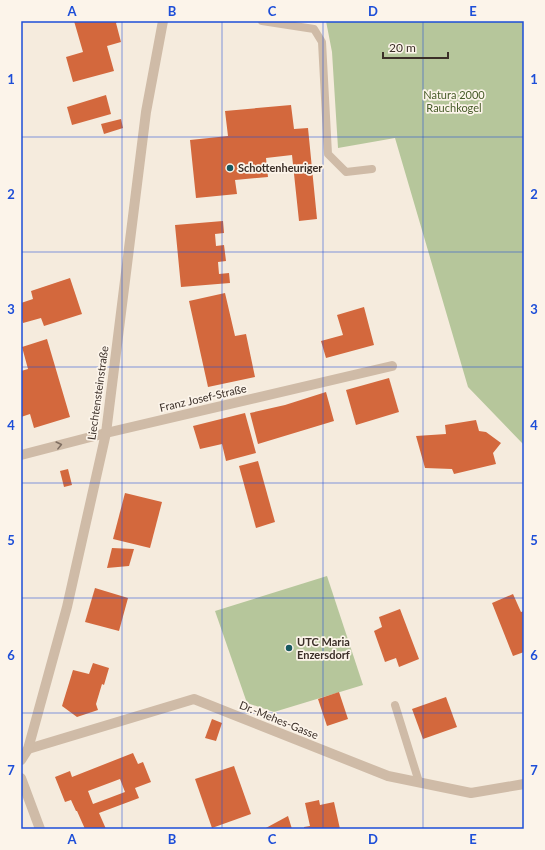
<svg xmlns="http://www.w3.org/2000/svg" width="545" height="850" font-family="Lato,sans-serif">
  <rect width="100%" height="100%" fill="#f5ebdd"/>
  <g fill="#b6c69b">
    <path d="M 326,21 L 524,21 L 524,445 L 468,387 L 395,138 L 338,148 L 332,52 Z"/>
    <path d="M 327,576 L 363,685 L 274,712 L 247,703 L 215,611 Z"/>
  </g>
  <g fill="#d3683d" fill-rule="evenodd">
    <path d="M 74,21 L 118,21 L 116,23 L 121,42 L 107,46 L 114,71 L 73,82 L 66,57 L 83,52 Z"/>
    <path d="M 106,95 L 111,114 L 72,125 L 67,107 Z"/>
    <path d="M 291,105 L 294,129 L 308,128 L 317,219 L 299,221 L 292,155 L 266,158 L 268,177 L 235,180 L 237,194 L 196,198 L 190,140 L 228,136 L 225,111 Z"/>
    <path d="M 121,119 L 123,128 L 104,134 L 101,124 Z"/>
    <path d="M 223,221 L 224,233 L 215,234 L 216,246 L 224,245 L 226,261 L 218,262 L 219,274 L 229,273 L 230,283 L 181,287 L 175,225 Z"/>
    <path d="M 70,278 L 82,314 L 44,326 L 41,318 L 23,323 L 21,315 L 21,303 L 33,299 L 31,291 Z"/>
    <path d="M 225,293 L 235,336 L 246,334 L 255,377 L 208,387 L 189,301 Z"/>
    <path d="M 364,307 L 374,345 L 326,358 L 321,341 L 343,335 L 337,315 Z"/>
    <path d="M 47,339 L 70,417 L 34,428 L 30,414 L 21,417 L 21,371 L 28,369 L 22,347 Z"/>
    <path d="M 389,378 L 399,412 L 356,425 L 346,390 Z"/>
    <path d="M 326,392 L 334,421 L 258,444 L 250,413 L 285,405 Z"/>
    <path d="M 245,413 L 256,453 L 226,461 L 222,444 L 200,449 L 193,426 Z"/>
    <path d="M 476,420 L 479,431 L 486,432 L 501,443 L 493,453 L 496,464 L 454,474 L 452,469 L 425,468 L 416,436 L 446,434 L 445,425 Z"/>
    <path d="M 258,461 L 275,522 L 256,528 L 239,466 Z"/>
    <path d="M 68,469 L 72,485 L 64,487 L 60,471 Z"/>
    <path d="M 125,493 L 162,502 L 150,548 L 113,539 Z"/>
    <path d="M 112,548 L 134,549 L 129,566 L 107,568 Z"/>
    <path d="M 95,588 L 128,598 L 119,631 L 85,622 Z"/>
    <path d="M 513,594 L 521,612 L 524,611 L 524,652 L 513,656 L 492,603 Z"/>
    <path d="M 400,609 L 419,659 L 399,667 L 396,658 L 385,662 L 374,631 L 382,627 L 379,617 Z"/>
    <path d="M 93,663 L 109,668 L 104,685 L 102,684 L 96,704 L 98,710 L 77,717 L 62,706 L 73,670 L 89,674 Z"/>
    <path d="M 339,692 L 348,719 L 327,726 L 318,699 Z"/>
    <path d="M 446,697 L 457,727 L 423,739 L 412,709 Z"/>
    <path d="M 212,719 L 222,723 L 216,741 L 205,738 Z"/>
    <path d="M 133,753 L 138,764 L 143,762 L 151,782 L 135,788 L 139,798 L 99,813 L 106,829 L 85,829 L 77,811 L 76,811 L 71,800 L 65,802 L 55,777 L 70,771 L 72,777 ZM 120,779 L 125,792 L 93,804 L 88,791 Z"/>
    <path d="M 234,766 L 251,814 L 212,828 L 195,779 Z"/>
    <path d="M 319,800 L 320,805 L 334,802 L 340,829 L 304,829 L 304,827 L 310,826 L 305,803 Z"/>
    <path d="M 288,816 L 292,829 L 264,829 Z"/>
  </g>
  <g fill="none" stroke-linecap="round" stroke-linejoin="round">
    <g stroke="#cfbba7" stroke-width="8">
      <path d="M 262,21 L 314,29 L 322,42 L 328,154 L 346,172 L 372,169"/>
      <path d="M 395,705 L 419,782"/>
    </g>
    <g stroke="#cfbba7" stroke-width="10">
      <path d="M 21,455 L 106,433 L 392,366"/>
      <path d="M 28,749 L 194,699 L 388,776 L 471,793 L 524,784"/>
      <path d="M 21,760 L 28,749 L 67,607 L 106,433 L 146,112 L 163,21"/>
      <path d="M 21,778 L 40,829"/>
    </g>
  </g>
  <defs><path id="oneway-chevron" d="M-2-3.5L2.5 0L-2 3.5" fill="none" stroke-width="1.6" stroke-linecap="round" stroke-linejoin="round"/></defs>
  <use stroke="#7e6e61" href="#oneway-chevron" transform="translate(59 445) rotate(-14)"/>
  <path fill="none" stroke="#1d4ed8" stroke-width="1" stroke-opacity="0.55" d="M 122,21 L 122,829M 222,21 L 222,829M 323,21 L 323,829M 423,21 L 423,829M 21,137 L 524,137M 21,252 L 524,252M 21,367 L 524,367M 21,483 L 524,483M 21,598 L 524,598M 21,713 L 524,713"/>
  <g fill="#185961" stroke="#fcf4ea" stroke-width="1.5">
    <circle cx="230" cy="168" r="4"/>
    <circle cx="289" cy="648" r="4"/>
  </g>
  <g text-anchor="middle" stroke-width="3.5" stroke-linejoin="round" paint-order="stroke">
    <g font-size="11" fill="#475c29" stroke="#fcf4ea">
      <text x="454" y="99">Natura 2000<tspan x="454" dy="13">Rauchkogel</tspan></text>
    </g>
    <g font-size="11" font-weight="bold" fill="#3b2f28" stroke="#fcf4ea" text-anchor="start">
      <text x="238" y="172">Schottenheuriger</text>
      <text x="297" y="646">UTC Maria<tspan x="297" dy="13">Enzersdorf</tspan></text>
    </g>
    <g font-size="11" fill="#3b2f28" stroke="#fcf4ea">
      <text transform="translate(98 393) rotate(-82)" y="4">Liechtensteinstraße</text>
      <text transform="translate(203 398) rotate(-13)" y="4">Franz Josef-Straße</text>
      <text transform="translate(279 720) rotate(22)" y="4">Dr.-Mehes-Gasse</text>
    </g>
  </g>
  <rect width="545" height="850" fill="none" stroke="#fcf4ea" stroke-width="44"/>
  <path d="M383 52v6h65v-6" fill="none" stroke="#3b2f28" stroke-width="2"/>
  <text x="389" y="52" font-size="12" fill="#3b2f28" stroke="#fcf4ea" stroke-width="3" paint-order="stroke">20 m</text>
  <rect x="22" y="22" width="501" height="806" fill="none" stroke="#1d4ed8" stroke-width="1.5"/>
  <g font-size="13" text-anchor="middle" font-weight="bold" fill="#1d4ed8">
    <text x="72" y="16">A</text>
    <text x="172" y="16">B</text>
    <text x="272" y="16">C</text>
    <text x="373" y="16">D</text>
    <text x="473" y="16">E</text>
    <text x="11" y="84">1</text>
    <text x="534" y="84">1</text>
    <text x="11" y="199">2</text>
    <text x="534" y="199">2</text>
    <text x="11" y="314">3</text>
    <text x="534" y="314">3</text>
    <text x="11" y="430">4</text>
    <text x="534" y="430">4</text>
    <text x="11" y="545">5</text>
    <text x="534" y="545">5</text>
    <text x="11" y="660">6</text>
    <text x="534" y="660">6</text>
    <text x="11" y="775">7</text>
    <text x="534" y="775">7</text>
    <text x="72" y="844">A</text>
    <text x="172" y="844">B</text>
    <text x="272" y="844">C</text>
    <text x="373" y="844">D</text>
    <text x="473" y="844">E</text>
  </g>
</svg>
